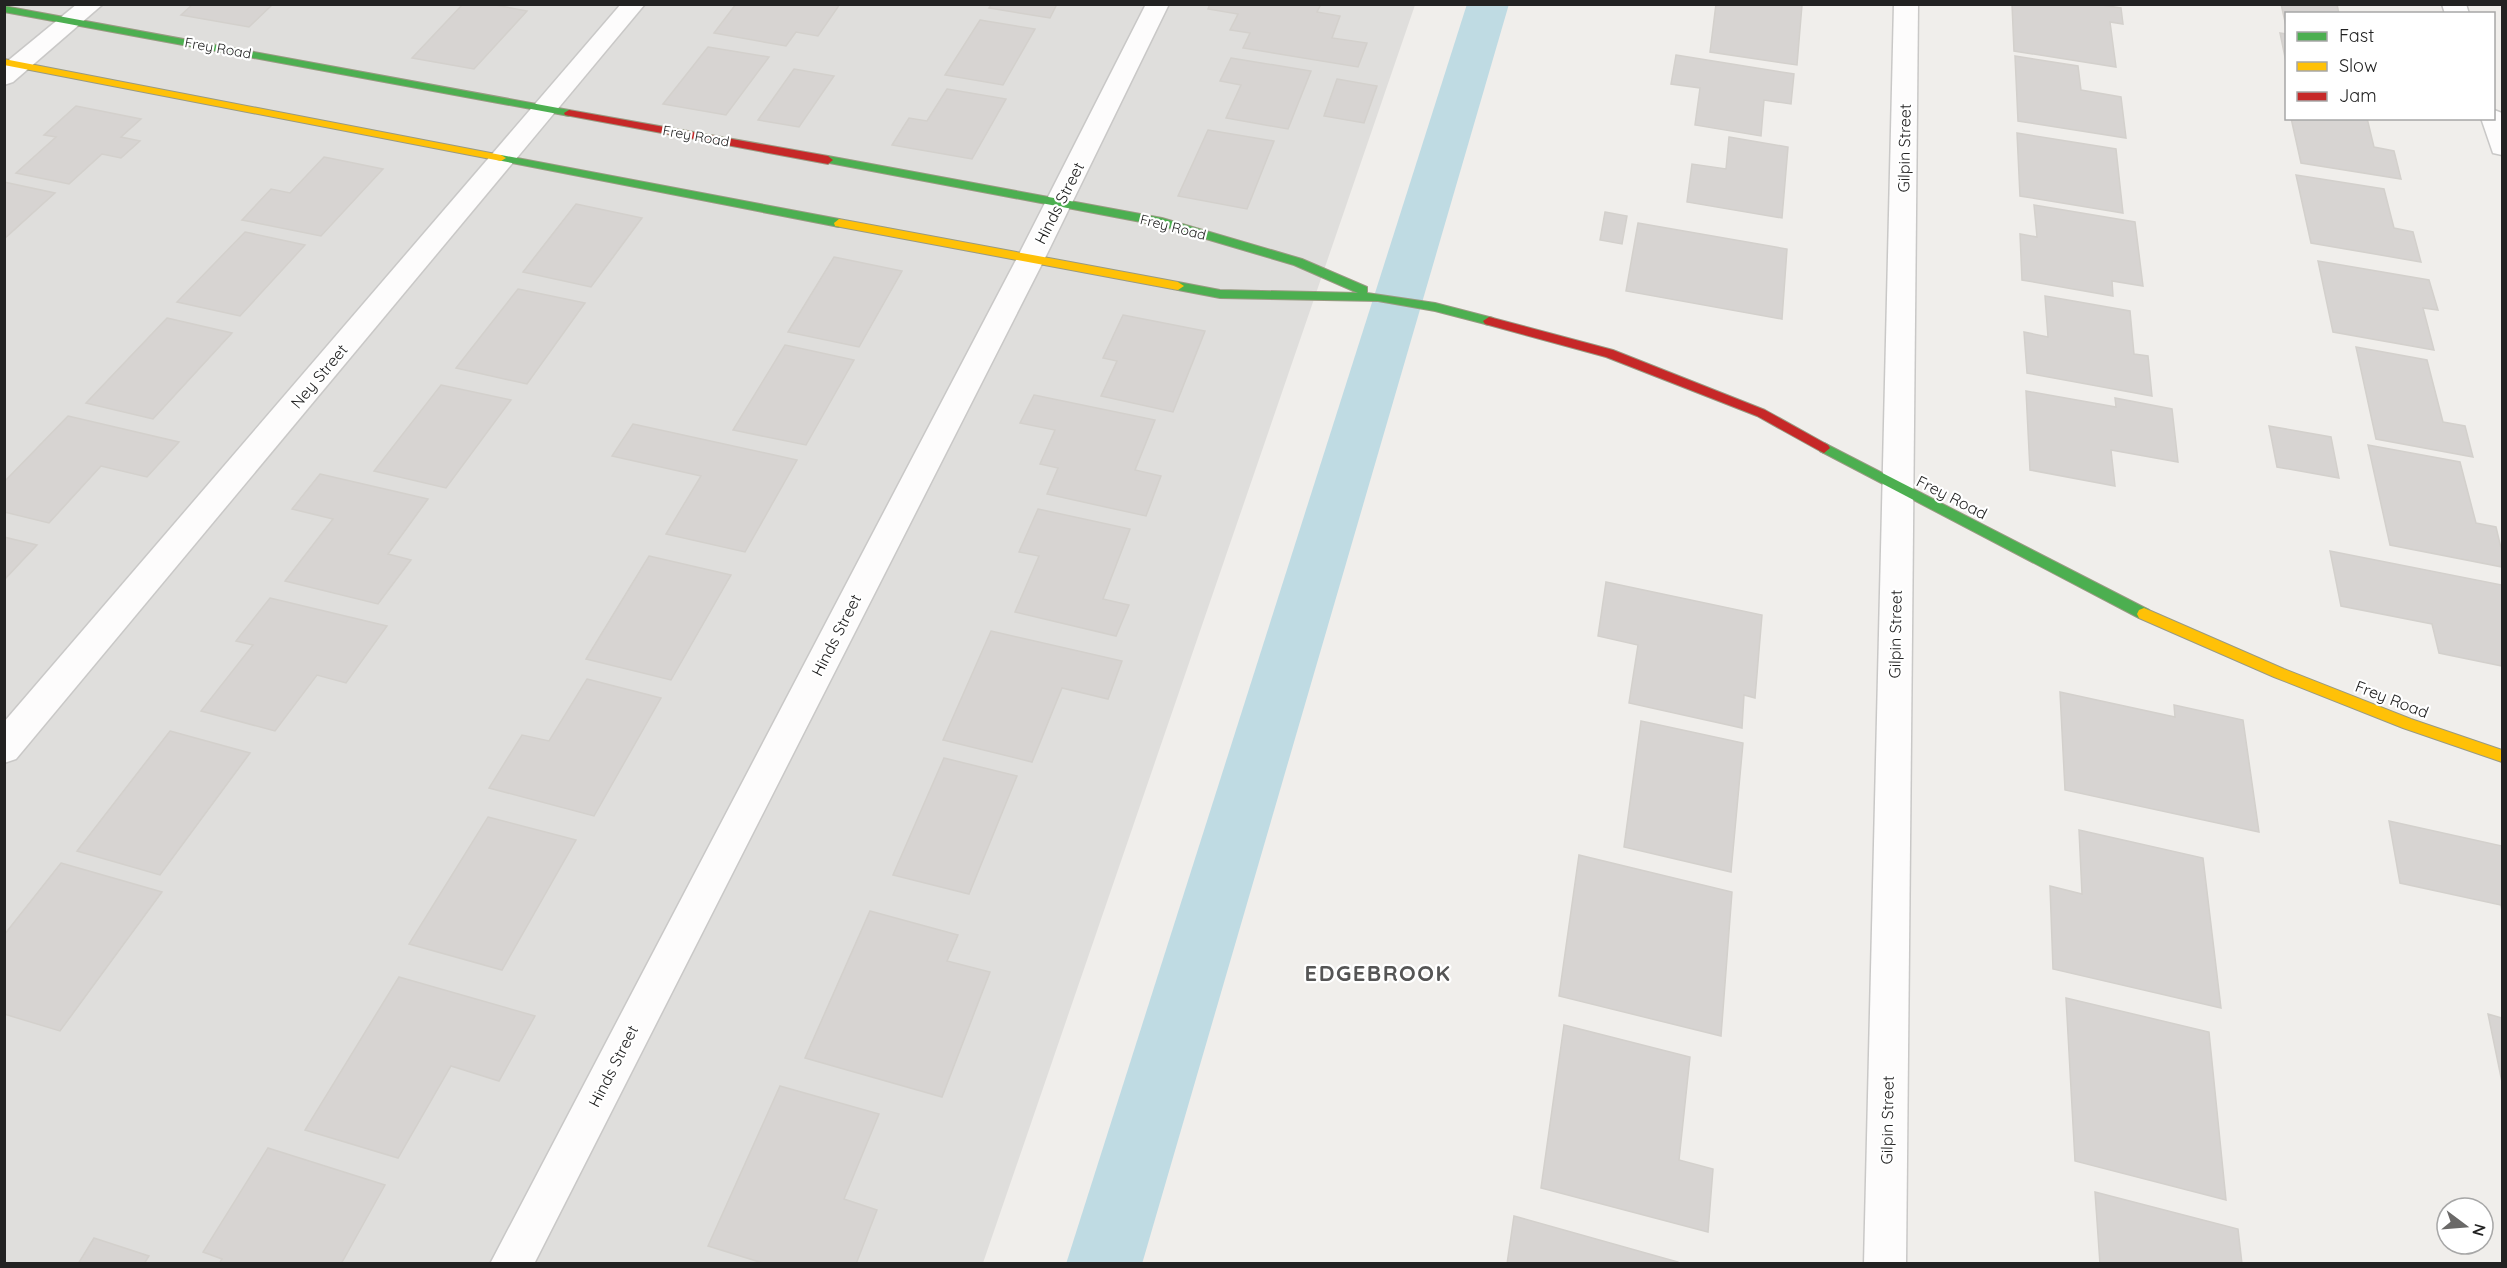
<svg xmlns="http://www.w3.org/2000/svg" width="2507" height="1268" font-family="Quicksand,sans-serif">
  <rect width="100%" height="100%" fill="#f0eeeb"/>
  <path fill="#dfdedc" d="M 5,5 L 1415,5 L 983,1263 L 5,1264 Z"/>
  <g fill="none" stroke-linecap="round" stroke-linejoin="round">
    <path fill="#bfdbe3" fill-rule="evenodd" d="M 1467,4 L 1509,4 L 1142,1264 L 1066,1264 Z"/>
  </g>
  <g fill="#d7d4d2" stroke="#d3d0cc" stroke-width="1.5">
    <path d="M 193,4 L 273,4 L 249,27 L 181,15 Z"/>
    <path d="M 463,4 L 490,4 L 527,11 L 474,69 L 412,58 Z"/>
    <path d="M 736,4 L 840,4 L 818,36 L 796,32 L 786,46 L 714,33 Z"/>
    <path d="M 992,4 L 1057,4 L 1050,18 L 989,8 Z"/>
    <path d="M 1210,4 L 1321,4 L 1317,12 L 1340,16 L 1332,38 L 1367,43 L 1358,67 L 1243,48 L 1250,33 L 1230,30 L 1238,14 L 1208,9 Z"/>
    <path d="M 1716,4 L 1802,5 L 1797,65 L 1710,52 Z"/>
    <path d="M 2012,4 L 2095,4 L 2121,8 L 2123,24 L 2110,22 L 2116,67 L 2014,51 Z"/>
    <path d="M 2281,4 L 2337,4 L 2339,14 L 2286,14 L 2286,26 Z"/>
    <path d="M 980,20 L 1035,29 L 1003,85 L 945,75 Z"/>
    <path d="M 2280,33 L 2286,34 L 2286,62 Z"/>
    <path d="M 708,47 L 769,57 L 726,115 L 663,104 Z"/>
    <path d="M 1676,55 L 1794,74 L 1791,104 L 1764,100 L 1761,136 L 1695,125 L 1700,88 L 1671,84 Z"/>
    <path d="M 2015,56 L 2078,66 L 2081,90 L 2121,97 L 2126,138 L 2018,121 Z"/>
    <path d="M 1231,58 L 1311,71 L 1288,129 L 1226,118 L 1241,85 L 1220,81 Z"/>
    <path d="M 794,69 L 834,76 L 799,127 L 758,120 Z"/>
    <path d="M 1337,79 L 1377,86 L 1364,123 L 1324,116 Z"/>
    <path d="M 947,89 L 1006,99 L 972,159 L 892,145 L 909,118 L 927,121 Z"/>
    <path d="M 76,106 L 141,119 L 121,137 L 140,141 L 121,158 L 102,154 L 69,184 L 16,173 L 56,137 L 44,135 Z"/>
    <path d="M 2291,118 L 2367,118 L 2374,147 L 2394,151 L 2401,179 L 2301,163 Z"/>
    <path d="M 1208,130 L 1274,141 L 1247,209 L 1178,196 Z"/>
    <path d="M 2017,133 L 2116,149 L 2123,213 L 2020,196 Z"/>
    <path d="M 1729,137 L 1788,147 L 1782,218 L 1687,202 L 1692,164 L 1726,169 Z"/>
    <path d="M 324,157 L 383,169 L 321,236 L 242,220 L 271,189 L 290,193 Z"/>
    <path d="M 2296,175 L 2384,189 L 2394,228 L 2413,232 L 2421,262 L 2311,243 Z"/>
    <path d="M 4,182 L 55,193 L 4,239 Z"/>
    <path d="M 576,204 L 642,218 L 591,287 L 523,272 Z"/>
    <path d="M 2034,205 L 2135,222 L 2143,286 L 2112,281 L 2113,296 L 2022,280 L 2020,234 L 2037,237 Z"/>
    <path d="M 1605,212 L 1627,216 L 1622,244 L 1600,240 Z"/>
    <path d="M 1638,223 L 1787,249 L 1782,319 L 1626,291 Z"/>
    <path d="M 245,232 L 305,245 L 240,316 L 177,302 Z"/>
    <path d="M 834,257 L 902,271 L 859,347 L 788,332 Z"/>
    <path d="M 2318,261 L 2429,280 L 2438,310 L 2423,308 L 2434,350 L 2333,332 Z"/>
    <path d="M 518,289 L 585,303 L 527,384 L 456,368 Z"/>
    <path d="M 2045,296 L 2130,311 L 2134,354 L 2148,356 L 2152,396 L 2027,373 L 2024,332 L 2048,337 Z"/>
    <path d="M 1123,315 L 1205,331 L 1173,412 L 1101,396 L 1117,361 L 1103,358 Z"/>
    <path d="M 167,318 L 232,333 L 153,419 L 86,403 Z"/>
    <path d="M 785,345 L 854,360 L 806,445 L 733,430 Z"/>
    <path d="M 2356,347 L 2427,360 L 2443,422 L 2465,426 L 2473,457 L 2376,439 Z"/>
    <path d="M 441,385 L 511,400 L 446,488 L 374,471 Z"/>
    <path d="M 2026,391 L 2116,407 L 2115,398 L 2172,409 L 2178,462 L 2111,450 L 2115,486 L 2030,470 Z"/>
    <path d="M 1034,395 L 1155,420 L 1135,470 L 1161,476 L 1146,516 L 1047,494 L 1058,468 L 1040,464 L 1055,430 L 1020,423 Z"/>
    <path d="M 68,416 L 179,442 L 147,477 L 101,466 L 49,523 L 4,512 L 4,482 Z"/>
    <path d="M 633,424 L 797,460 L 745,552 L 666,534 L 701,476 L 612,456 Z"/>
    <path d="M 2269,426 L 2331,437 L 2339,478 L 2277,467 Z"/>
    <path d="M 2368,445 L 2460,462 L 2476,523 L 2496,527 L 2502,552 L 2502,567 L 2390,545 Z"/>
    <path d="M 320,474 L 428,499 L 388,554 L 411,560 L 378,604 L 285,581 L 333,519 L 292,509 Z"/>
    <path d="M 1038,509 L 1130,529 L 1103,599 L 1129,605 L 1116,636 L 1015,612 L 1039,556 L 1019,552 Z"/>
    <path d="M 4,537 L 37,545 L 4,580 Z"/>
    <path d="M 2330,551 L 2502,585 L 2502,666 L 2439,653 L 2432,624 L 2341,606 Z"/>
    <path d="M 649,556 L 731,575 L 671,680 L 586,659 Z"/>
    <path d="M 1606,582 L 1762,615 L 1755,698 L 1744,695 L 1742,728 L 1629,703 L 1638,645 L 1598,636 Z"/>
    <path d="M 270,598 L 387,626 L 346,683 L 317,675 L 275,731 L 201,711 L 253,645 L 236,641 Z"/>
    <path d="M 991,631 L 1122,661 L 1108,699 L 1062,688 L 1032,762 L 943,740 Z"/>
    <path d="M 587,679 L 661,698 L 594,816 L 489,788 L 522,735 L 549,741 Z"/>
    <path d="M 2060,692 L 2175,717 L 2174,705 L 2243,720 L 2259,832 L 2065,790 Z"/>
    <path d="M 1641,721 L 1743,743 L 1731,872 L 1624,847 Z"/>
    <path d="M 170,731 L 250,753 L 160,875 L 77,851 Z"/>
    <path d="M 944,758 L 1017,776 L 969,894 L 893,875 Z"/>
    <path d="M 488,817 L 576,840 L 502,970 L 409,944 Z"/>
    <path d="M 2389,821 L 2502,846 L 2502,911 L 2501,905 L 2400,883 Z"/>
    <path d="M 2079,830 L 2203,858 L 2221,1008 L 2053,969 L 2050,886 L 2082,894 Z"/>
    <path d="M 1579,855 L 1732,892 L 1721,1036 L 1559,996 Z"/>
    <path d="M 61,863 L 162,892 L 60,1031 L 4,1014 L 4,935 Z"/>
    <path d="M 870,911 L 958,935 L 947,961 L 990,972 L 942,1097 L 805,1058 Z"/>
    <path d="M 399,977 L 535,1016 L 499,1081 L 451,1066 L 398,1158 L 305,1130 Z"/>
    <path d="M 2066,998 L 2209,1032 L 2226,1200 L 2075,1161 Z"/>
    <path d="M 2488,1014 L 2502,1018 L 2502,1082 Z"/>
    <path d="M 1564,1025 L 1690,1057 L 1679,1160 L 1713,1169 L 1708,1232 L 1541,1188 Z"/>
    <path d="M 780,1086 L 879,1114 L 844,1199 L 877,1210 L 856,1264 L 766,1264 L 708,1246 Z"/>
    <path d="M 268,1148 L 385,1185 L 341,1264 L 219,1264 L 222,1259 L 203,1252 Z"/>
    <path d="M 2095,1192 L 2238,1229 L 2242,1264 L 2100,1264 Z"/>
    <path d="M 1514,1216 L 1678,1262 L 1678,1264 L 1507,1264 Z"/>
    <path d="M 94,1238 L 149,1256 L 144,1264 L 78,1264 Z"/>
  </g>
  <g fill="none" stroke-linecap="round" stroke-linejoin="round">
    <g stroke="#c9c8c7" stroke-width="3">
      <g id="street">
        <path d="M 77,4 L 103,4 L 13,82 L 4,85 L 4,64 Z"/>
        <path d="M 621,4 L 645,4 L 16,759 L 4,763 L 4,722 Z"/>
        <path d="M 1146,4 L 1169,4 L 1044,260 L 534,1264 L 490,1264 L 1016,260 Z"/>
        <path d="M 1894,4 L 1918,4 L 1906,1264 L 1864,1264 Z"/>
        <path d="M 2442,4 L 2466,4 L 2469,14 L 2445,14 Z"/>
        <path d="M 2494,110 L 2502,113 L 2502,155 L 2493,153 L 2481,118 L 2494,118 Z"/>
      </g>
    </g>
    <g stroke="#999a82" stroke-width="2">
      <g id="fast">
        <path d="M 4,6 L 569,110 L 574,113 L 569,116 L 4,12 Z"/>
        <path d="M 501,155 L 839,219 L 844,223 L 839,227 L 497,160 L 496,158 Z"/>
        <path d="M 828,156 L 1162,218 L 1302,259 L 1367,287 L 1367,293 L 1435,303 L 1493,318 L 1495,321 L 1489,325 L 1435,311 L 1378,301 L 1220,298 L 1178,290 L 1172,286 L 1178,282 L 1220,290 L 1358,293 L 1294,265 L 1162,226 L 824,162 L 823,160 Z"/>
        <path d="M 1824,443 L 2149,610 L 2151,614 L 2149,618 L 2139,618 L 1820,451 L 1818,448 Z"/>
      </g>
    </g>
    <g stroke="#999a82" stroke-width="2">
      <g id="slow">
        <path d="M 4,59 L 501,155 L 506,158 L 501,161 L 4,65 Z"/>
        <path d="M 839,219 L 1178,282 L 1184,286 L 1178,290 L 835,226 L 834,223 Z"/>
        <path d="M 2144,608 L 2284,669 L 2411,719 L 2502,750 L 2502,762 L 2403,728 L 2274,677 L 2139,618 L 2137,614 L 2139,610 Z"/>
      </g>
    </g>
    <g stroke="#999a82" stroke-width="2">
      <g id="jam">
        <path d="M 569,110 L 828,156 L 833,160 L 828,164 L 565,115 L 564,113 Z"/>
        <path d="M 1489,317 L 1613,350 L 1765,410 L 1828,445 L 1830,448 L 1824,453 L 1820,451 L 1757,416 L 1606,357 L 1485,324 L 1483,321 Z"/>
      </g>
    </g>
    <use href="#street" fill="#fdfcfc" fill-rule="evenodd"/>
    <use href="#fast" fill="#4caf50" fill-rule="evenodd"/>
    <use href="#slow" fill="#ffc107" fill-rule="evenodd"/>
    <use href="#jam" fill="#c62828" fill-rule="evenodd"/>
  </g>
  <g text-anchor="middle" stroke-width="4.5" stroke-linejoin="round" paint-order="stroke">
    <g font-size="14" fill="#222" stroke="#fff">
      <text transform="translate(218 48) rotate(10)" y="5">Frey Road</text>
      <text transform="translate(696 136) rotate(10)" y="5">Frey Road</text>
      <text transform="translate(1173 227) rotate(14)" y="5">Frey Road</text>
    </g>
    <g font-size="16" fill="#222" stroke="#fff">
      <text transform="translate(1904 148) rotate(-89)" y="6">Gilpin Street</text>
      <text transform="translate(1059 203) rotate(-63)" y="6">Hinds Street</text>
      <text transform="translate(319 376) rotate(-50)" y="6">Ney Street</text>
      <text transform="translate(1952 497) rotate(27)" y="6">Frey Road</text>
      <text transform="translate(1895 634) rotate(-89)" y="6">Gilpin Street</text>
      <text transform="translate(836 635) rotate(-63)" y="6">Hinds Street</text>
      <text transform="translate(2392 699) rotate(21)" y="6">Frey Road</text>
      <text transform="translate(613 1066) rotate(-63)" y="6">Hinds Street</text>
      <text transform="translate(1887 1120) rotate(-89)" y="6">Gilpin Street</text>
    </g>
    <g font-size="22" font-weight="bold" letter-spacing="1.5" fill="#555" stroke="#fff">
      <text x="1378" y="981">EDGEBROOK</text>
    </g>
  </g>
  <rect width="2507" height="1268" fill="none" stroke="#222222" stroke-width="12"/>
  <rect x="2285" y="12" width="210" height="108" fill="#ffffff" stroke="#a7a7a7" stroke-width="1.5"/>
  <rect x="2297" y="32" width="30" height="9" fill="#4caf50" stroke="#a7a7a7" stroke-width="1.5"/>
  <text x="2339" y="42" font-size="18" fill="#222222">Fast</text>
  <rect x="2297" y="62" width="30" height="9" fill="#ffc107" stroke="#a7a7a7" stroke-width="1.5"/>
  <text x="2339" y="72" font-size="18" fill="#222222">Slow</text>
  <rect x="2297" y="92" width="30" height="9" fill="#c62828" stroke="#a7a7a7" stroke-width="1.5"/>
  <text x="2339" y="102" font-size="18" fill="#222222">Jam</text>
  <g transform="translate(2465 1226) rotate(106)"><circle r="28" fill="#ffffff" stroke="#a7a7a7" stroke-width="1.5"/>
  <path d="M0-4.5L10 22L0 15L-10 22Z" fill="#6a6968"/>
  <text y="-9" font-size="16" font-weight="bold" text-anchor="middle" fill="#222222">N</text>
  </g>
</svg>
